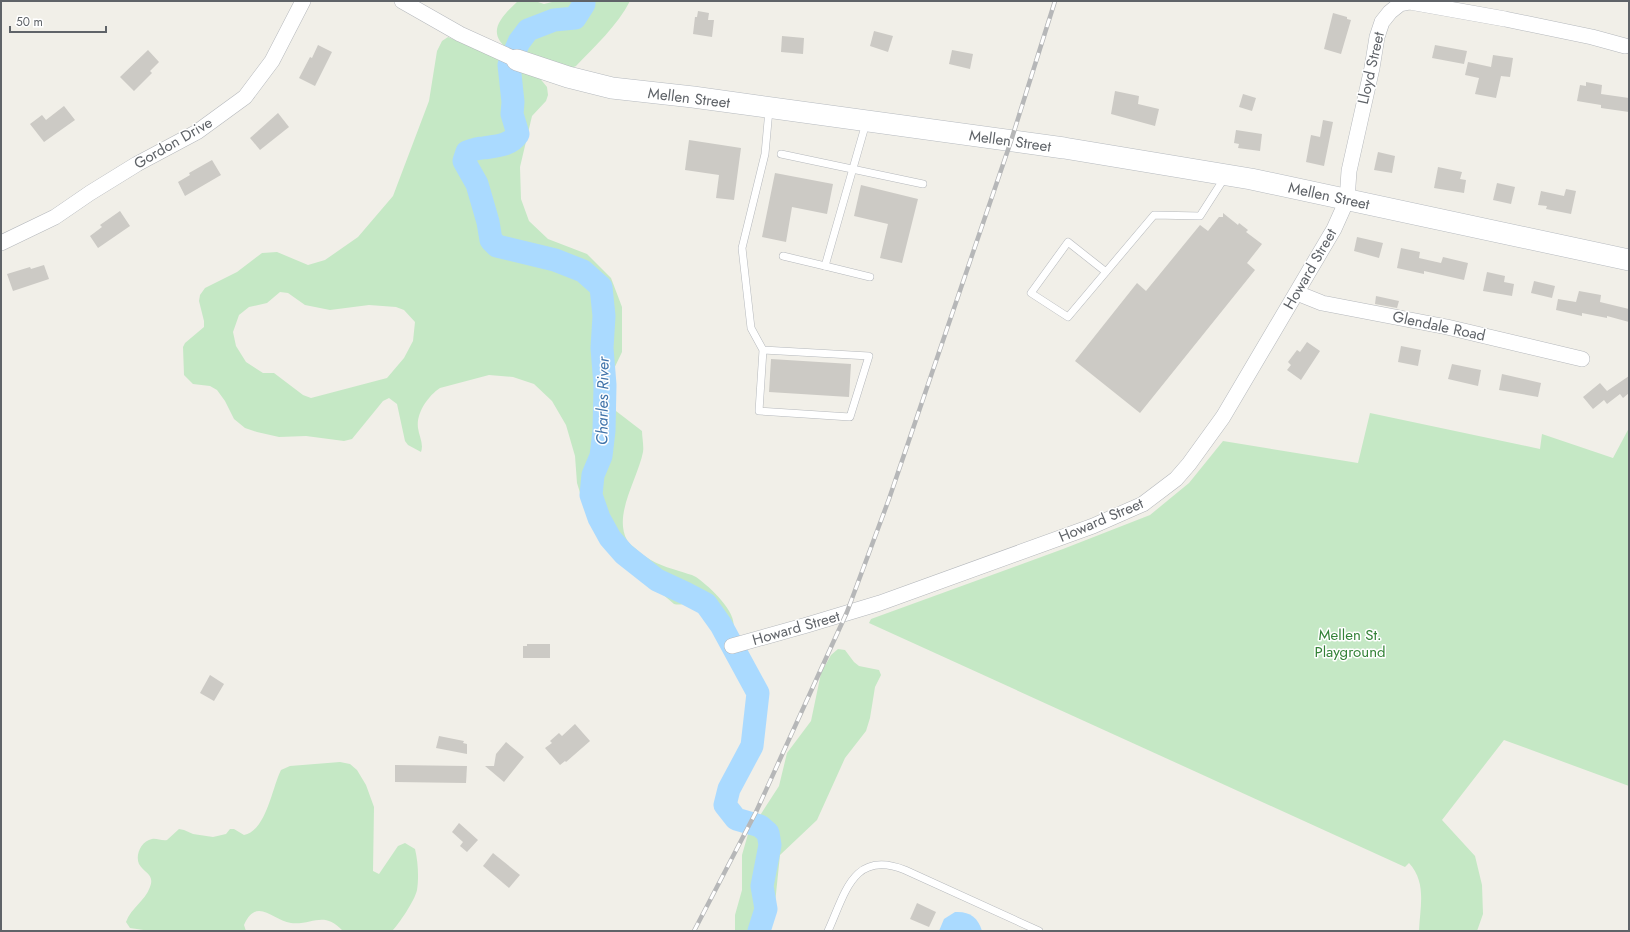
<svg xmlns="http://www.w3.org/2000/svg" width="1630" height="932" font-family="Jost,sans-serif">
  <rect width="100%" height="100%" fill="#f1efe8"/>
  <g fill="#c5e8c5" fill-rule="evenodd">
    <path d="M 518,1 L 535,1 L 544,4 L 556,1 L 630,1 C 617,26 595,46 576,66 L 569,69 L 512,52 C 484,34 500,18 518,1 Z"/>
    <path d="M 448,37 L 538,76 L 547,87 L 548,95 L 546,101 L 532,116 L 520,167 L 521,199 L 529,221 L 548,239 L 587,254 L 611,278 L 622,307 L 622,352 L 611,375 L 611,397 L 616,411 L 642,431 C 642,437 644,446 643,452 C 638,478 613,515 627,540 C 629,544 634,547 636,549 C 649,561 662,566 679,571 C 684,573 691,574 696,577 C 708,585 747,620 729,634 C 713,630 708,610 693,604 C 686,602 681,606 674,604 L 606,546 L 587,515 L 577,483 L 575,456 L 566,425 L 552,401 L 534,384 L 513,377 L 489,375 L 440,388 C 428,396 416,413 418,428 C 419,436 424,444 421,452 L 408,445 L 405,441 L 397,404 L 389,398 L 383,401 L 352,439 L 344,441 L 306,436 L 279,437 L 257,432 L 245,428 L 234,419 L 225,401 L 217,390 L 210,386 L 193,384 L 184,375 L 183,347 L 185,343 L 204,327 L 204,321 L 199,301 L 200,295 L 205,288 L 237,272 L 262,253 L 277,252 L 308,265 L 325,260 L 358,237 L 393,196 L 429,101 L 437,51 L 442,41 ZM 280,292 L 288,293 L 305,305 L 330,310 L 369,305 L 396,307 L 404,310 L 415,322 L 413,341 L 404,358 L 387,378 L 311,398 L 303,395 L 274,373 L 263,373 L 246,362 L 236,346 L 233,332 L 239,315 L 249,307 L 267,303 Z"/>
    <path d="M 1370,413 L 1540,449 L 1542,434 L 1613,458 L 1629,428 L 1629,786 L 1504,740 L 1442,820 L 1475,856 L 1482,885 L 1483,914 L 1477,931 L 1419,931 C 1420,906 1427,883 1409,863 L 1405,867 L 869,623 L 871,619 L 1063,549 L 1150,515 L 1189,483 L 1223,441 L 1358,463 Z"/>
    <path d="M 838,649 L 845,650 L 854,662 L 859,666 L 879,670 L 881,675 L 875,687 L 870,718 L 866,731 L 845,758 L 817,820 L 780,855 L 774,913 L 765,931 L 735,931 L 735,915 L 742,890 L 742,855 L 748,834 L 779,786 L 787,753 L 811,721 L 821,673 L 831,655 Z"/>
    <path d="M 340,762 L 350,764 L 357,770 L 366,785 L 374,807 L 373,871 L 379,874 L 398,846 L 405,843 L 415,849 C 418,861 419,878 417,890 C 415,900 399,924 392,931 L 343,931 C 323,910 314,925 291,923 C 273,921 257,896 244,925 L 246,931 L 150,931 L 130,928 L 126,922 C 131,908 145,901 150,887 C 155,874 144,873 139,864 C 135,855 141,841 152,839 C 156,838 162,841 167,840 L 179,829 L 184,830 L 193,834 L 213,837 L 226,834 L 230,829 L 234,829 L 244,835 C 266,831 272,788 281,770 L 290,766 Z"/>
  </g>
  <path fill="#aadaff" d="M 955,912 C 969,911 978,917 982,931 L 939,931 L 944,919 Z"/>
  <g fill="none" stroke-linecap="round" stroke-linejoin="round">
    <path stroke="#aadaff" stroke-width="23" d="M 584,1 L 584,4 L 575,18 L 554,20 L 528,30 L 519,42 L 509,65 L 513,102 L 512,114 L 518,134 C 510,146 496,146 483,148 C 477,148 472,150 467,152 L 464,161 L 477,184 L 488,222 L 491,240 L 497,246 L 555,260 L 583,271 L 601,287 L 604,316 L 602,348 L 605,385 L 604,431 L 601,456 L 593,475 L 591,495 L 599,518 L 610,538 L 624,554 L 657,580 L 685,593 L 706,604 L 721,625 L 758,693 L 752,746 L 729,789 L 725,805 L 736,819 L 760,826 L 768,833 L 770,845 L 762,886 L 766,909 L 759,931"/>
  </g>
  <g fill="#cccac5">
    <path d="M 698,11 L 709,13 L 708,20 L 714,20 L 712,37 L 693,34 L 695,17 L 697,17 Z"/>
    <path d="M 1333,13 L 1347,17 L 1347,19 L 1351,20 L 1341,54 L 1324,49 Z"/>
    <path d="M 874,31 L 893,36 L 888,52 L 870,46 Z"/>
    <path d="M 782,36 L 804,38 L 803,54 L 781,52 Z"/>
    <path d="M 318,45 L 332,52 L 315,86 L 299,78 L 310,57 L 312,58 Z"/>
    <path d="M 1435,45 L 1467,51 L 1464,64 L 1432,58 Z"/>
    <path d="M 148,50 L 159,62 L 150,71 L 152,73 L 134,91 L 120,77 Z"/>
    <path d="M 952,50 L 973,54 L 970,69 L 949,64 Z"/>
    <path d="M 1493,55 L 1513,58 L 1510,77 L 1501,76 L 1496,98 L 1475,94 L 1479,78 L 1465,75 L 1468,62 L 1491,67 Z"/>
    <path d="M 1586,82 L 1602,85 L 1601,94 L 1629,98 L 1629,112 L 1601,108 L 1601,105 L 1577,101 L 1580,85 L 1586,86 Z"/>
    <path d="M 1115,91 L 1139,96 L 1138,104 L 1159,109 L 1155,126 L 1111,114 Z"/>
    <path d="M 1243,94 L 1256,98 L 1252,111 L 1239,107 Z"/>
    <path d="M 64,106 L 75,120 L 44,142 L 30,124 L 42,115 L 46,120 Z"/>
    <path d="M 278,113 L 289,127 L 260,150 L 250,138 Z"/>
    <path d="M 1323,120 L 1333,122 L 1324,166 L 1306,162 L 1311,135 L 1320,137 Z"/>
    <path d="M 1236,130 L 1262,134 L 1260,151 L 1238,148 L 1239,144 L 1234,143 Z"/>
    <path d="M 689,140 L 741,148 L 734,200 L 716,198 L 719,175 L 685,170 Z"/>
    <path d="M 1378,152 L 1395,156 L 1392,173 L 1374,170 Z"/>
    <path d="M 212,160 L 221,175 L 185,196 L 178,182 L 190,175 L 189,173 Z"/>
    <path d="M 1438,167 L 1462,172 L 1460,179 L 1466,180 L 1464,193 L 1434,188 Z"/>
    <path d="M 775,173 L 833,184 L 827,214 L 792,207 L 786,242 L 762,237 Z"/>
    <path d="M 1497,183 L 1515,187 L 1511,204 L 1493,200 Z"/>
    <path d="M 861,185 L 918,199 L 902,263 L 880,258 L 888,224 L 854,216 Z"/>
    <path d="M 1566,189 L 1576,191 L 1571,214 L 1546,209 L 1547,206 L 1538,205 L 1541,191 L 1564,196 Z"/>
    <path d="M 120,211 L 130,226 L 98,248 L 90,236 L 102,227 L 100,225 Z"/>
    <path d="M 1223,213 L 1238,225 L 1239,223 L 1248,230 L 1246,232 L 1262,244 L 1247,263 L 1255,270 L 1140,413 L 1075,361 L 1137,283 L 1146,291 L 1200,225 L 1208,231 L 1219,217 L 1223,217 Z"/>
    <path d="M 1357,237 L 1383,243 L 1379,258 L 1354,251 Z"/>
    <path d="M 1401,248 L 1420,252 L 1419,258 L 1441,263 L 1443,257 L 1468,263 L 1464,280 L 1424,271 L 1424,274 L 1397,268 Z"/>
    <path d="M 44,265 L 49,279 L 13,291 L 7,274 L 30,267 L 31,269 Z"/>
    <path d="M 1487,272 L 1505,276 L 1504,282 L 1514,284 L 1512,296 L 1483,291 Z"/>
    <path d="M 1534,281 L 1555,286 L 1552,298 L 1531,293 Z"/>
    <path d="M 1579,291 L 1601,295 L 1600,302 L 1629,309 L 1629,322 L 1607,316 L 1607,318 L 1582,313 L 1582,316 L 1556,310 L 1558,299 L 1576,302 Z"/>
    <path d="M 1376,296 L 1399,301 L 1397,308 L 1375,304 Z"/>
    <path d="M 1307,342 L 1320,351 L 1301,380 L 1287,370 L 1291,365 L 1288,362 L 1297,350 L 1300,352 Z"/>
    <path d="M 1401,346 L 1421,350 L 1418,366 L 1398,362 Z"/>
    <path d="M 771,359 L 851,364 L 849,397 L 769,392 Z"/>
    <path d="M 1452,364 L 1481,370 L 1478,386 L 1448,379 Z"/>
    <path d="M 1502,374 L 1541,383 L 1538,397 L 1499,390 Z"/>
    <path d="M 1629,376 L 1629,393 L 1623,398 L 1620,394 L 1607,404 L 1604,400 L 1593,409 L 1583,397 L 1600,383 L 1607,391 Z"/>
    <path d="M 527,644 L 550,644 L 550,658 L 523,658 L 523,646 L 527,646 Z"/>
    <path d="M 210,675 L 224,684 L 214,701 L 200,693 Z"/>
    <path d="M 575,724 L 590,741 L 566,762 L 565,761 L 560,765 L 545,748 L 552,743 L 550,741 L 559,733 L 562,736 Z"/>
    <path d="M 439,736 L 464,741 L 463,743 L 467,744 L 467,754 L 436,748 Z"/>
    <path d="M 506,742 L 524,757 L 504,782 L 485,766 L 494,766 L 496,754 Z"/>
    <path d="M 395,765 L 467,766 L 466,783 L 395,782 Z"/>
    <path d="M 459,823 L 478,840 L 467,852 L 460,846 L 463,842 L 452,832 Z"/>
    <path d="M 493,853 L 520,875 L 509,888 L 483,866 Z"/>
    <path d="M 917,903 L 936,912 L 929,927 L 910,919 Z"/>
  </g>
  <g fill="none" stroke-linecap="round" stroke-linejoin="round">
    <g stroke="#b5b8bc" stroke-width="8">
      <g id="lane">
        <path d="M 781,154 L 923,184"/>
        <path d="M 783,256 L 825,266 L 866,123"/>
        <path d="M 825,266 L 870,277"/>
        <path d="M 1106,272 L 1068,242 L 1031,293 L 1068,317 L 1154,215 L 1200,216 L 1225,177"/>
        <path d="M 763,350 L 759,411 L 850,417 L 869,356 L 763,350 L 751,328 L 742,248 L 765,154 L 769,110"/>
        <path d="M 828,931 C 845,894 853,849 905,870 L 1039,931"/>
      </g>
    </g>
    <g stroke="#b5b8bc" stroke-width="16">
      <g id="street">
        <path d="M 402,1 L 460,34 L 517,60"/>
        <path d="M 1,243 L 55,217 L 90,193 L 137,164 L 197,132 L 245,97 L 272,61 L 303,1"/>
        <path d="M 1297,293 L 1322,303 L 1447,327 L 1582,359"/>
        <path d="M 732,646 L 807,625 L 880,603 L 1093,526 L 1143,504 L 1176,479 L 1189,464 L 1223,417 L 1334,229 L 1347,200 L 1349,171 L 1372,68 L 1377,37 L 1382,22 L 1390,12 L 1400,4 L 1410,2 L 1505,19 L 1592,37 L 1625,46"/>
      </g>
    </g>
    <g stroke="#b6babf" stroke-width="22">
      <path id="secondary" d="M 517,60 L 568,77 L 612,88 L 693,97 L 1064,148 L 1251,179 L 1629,260"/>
    </g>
    <use href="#lane" stroke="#fff" stroke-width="7"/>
    <use href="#street" stroke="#fff" stroke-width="15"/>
    <use href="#secondary" stroke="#fff" stroke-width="21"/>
    <g stroke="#b6b7b8" stroke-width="4.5">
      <path id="rail" d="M 694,931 L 756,812 L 847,612 L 889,499 L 1011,141 L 1055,1"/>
    </g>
    <use href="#rail" stroke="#fff" stroke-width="3" stroke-dasharray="9" stroke-linecap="butt"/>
  </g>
  <g text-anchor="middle" stroke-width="3" stroke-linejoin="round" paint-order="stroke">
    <g font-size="15" fill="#5f6368" stroke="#fff">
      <text transform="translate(1371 68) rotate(-77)" y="5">Lloyd Street</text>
      <text transform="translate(689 98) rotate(7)" y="5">Mellen Street</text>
      <text transform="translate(1010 141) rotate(8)" y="5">Mellen Street</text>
      <text transform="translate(173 143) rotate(-30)" y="5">Gordon Drive</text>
      <text transform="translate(1329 196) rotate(12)" y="5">Mellen Street</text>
      <text transform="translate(1310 269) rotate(-60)" y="5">Howard Street</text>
      <text transform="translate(1439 326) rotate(12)" y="5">Glendale Road</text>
      <text transform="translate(1101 520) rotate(-23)" y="5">Howard Street</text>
      <text transform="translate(796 628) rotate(-16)" y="5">Howard Street</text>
    </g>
    <g font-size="15" fill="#348238" stroke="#fff">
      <text x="1350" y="640">Mellen St.<tspan x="1350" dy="17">Playground</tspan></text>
    </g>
    <g font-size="16" font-style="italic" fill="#4174aa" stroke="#fff">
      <text transform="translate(602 401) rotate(-89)" y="6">Charles River</text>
    </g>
  </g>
  <rect width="1630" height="932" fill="none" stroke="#5f6368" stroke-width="4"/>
  <path d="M10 26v6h96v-6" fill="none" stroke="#5f6368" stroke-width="2"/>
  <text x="16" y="26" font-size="12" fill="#5f6368" stroke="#ffffff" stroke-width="3" paint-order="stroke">50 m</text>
</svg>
